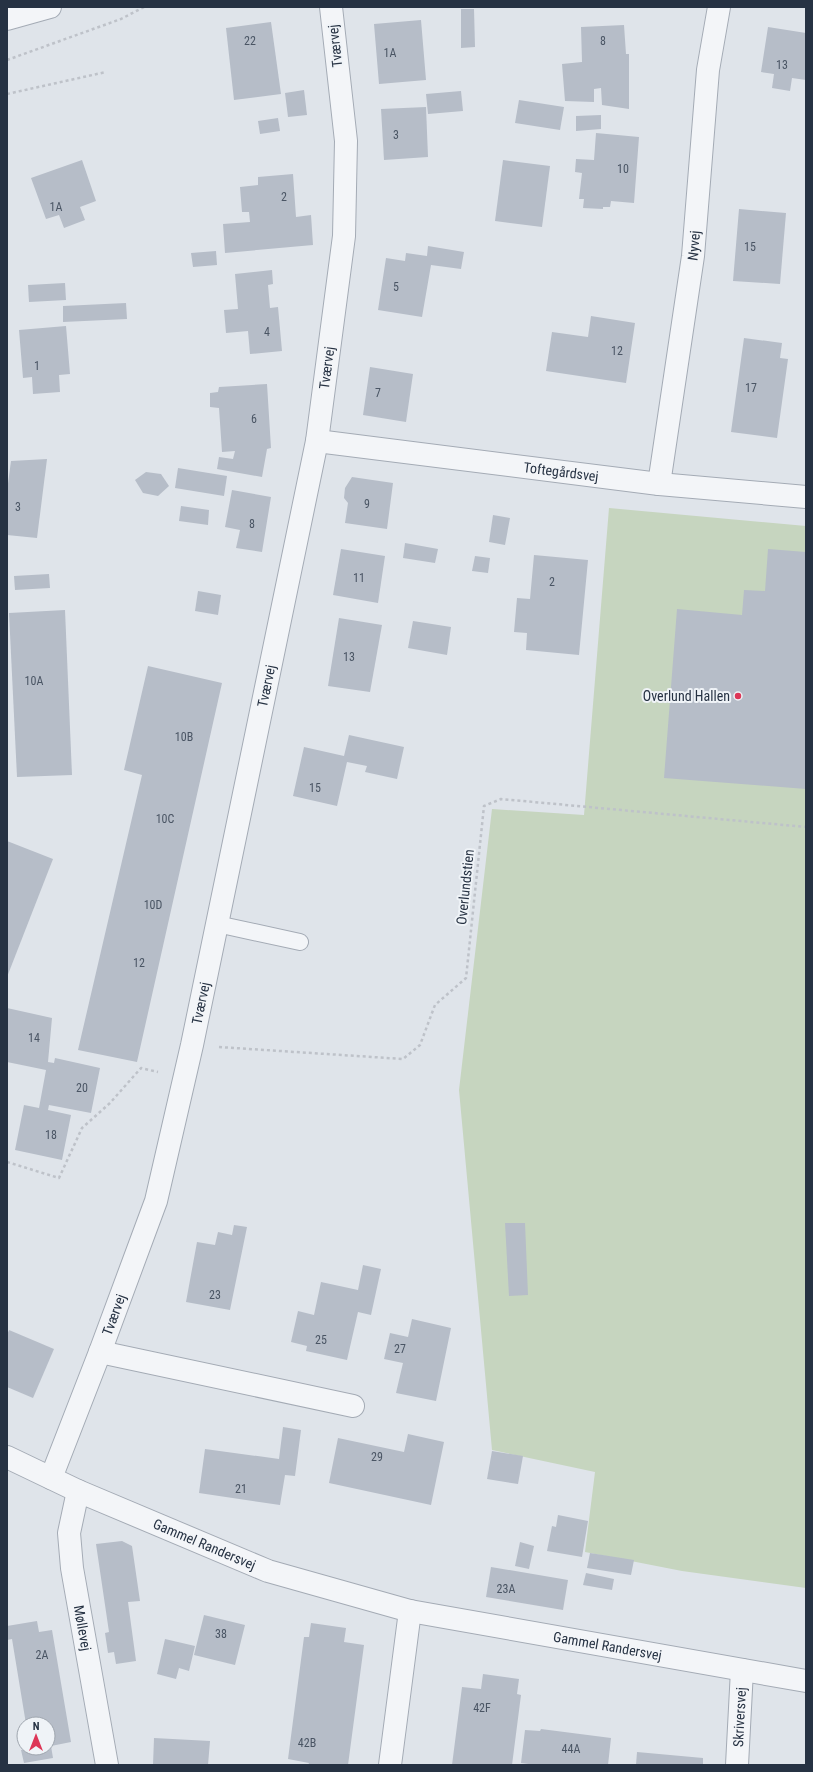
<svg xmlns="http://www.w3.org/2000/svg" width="813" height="1772" font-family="'Roboto Condensed',sans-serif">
  <rect width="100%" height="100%" fill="#dfe4ea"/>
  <path fill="#c6d5bf" d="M 609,508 L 806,526 L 806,1588 L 682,1571 L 585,1552 L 595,1472 L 492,1450 L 459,1090 L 492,809 L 584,815 Z"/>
  <g fill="#b6bdc8">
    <path d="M 461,9 L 474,9 L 475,47 L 461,48 Z"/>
    <path d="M 421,20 L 426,80 L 379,84 L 374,24 Z"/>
    <path d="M 271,22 L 281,94 L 234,100 L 226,28 Z"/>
    <path d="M 624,25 L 626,54 L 629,54 L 629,109 L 602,105 L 601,88 L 594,89 L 594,102 L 565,101 L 562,64 L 582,62 L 581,27 Z"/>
    <path d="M 768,27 L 806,33 L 806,80 L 792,78 L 790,91 L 772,88 L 774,74 L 761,72 Z"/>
    <path d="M 304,90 L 307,115 L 288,117 L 285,93 Z"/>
    <path d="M 461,91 L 463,111 L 428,114 L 426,94 Z"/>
    <path d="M 519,100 L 564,107 L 560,130 L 515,123 Z"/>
    <path d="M 426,107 L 428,157 L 384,160 L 381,109 Z"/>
    <path d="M 601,115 L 601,129 L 576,131 L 576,116 Z"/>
    <path d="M 278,118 L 280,131 L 260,134 L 258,121 Z"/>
    <path d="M 596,133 L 639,137 L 634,203 L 611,201 L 610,207 L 603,207 L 603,209 L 583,208 L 584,199 L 579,199 L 582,173 L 575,172 L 576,159 L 594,160 Z"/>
    <path d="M 82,160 L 96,201 L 80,207 L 85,220 L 64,228 L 59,215 L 46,219 L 31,178 Z"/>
    <path d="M 503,160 L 550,166 L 542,227 L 495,221 Z"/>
    <path d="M 293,174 L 296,217 L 311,215 L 313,245 L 225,253 L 223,224 L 250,222 L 249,212 L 242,212 L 240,187 L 258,185 L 258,177 Z"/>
    <path d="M 739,209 L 786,213 L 780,284 L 733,281 Z"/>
    <path d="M 428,246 L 464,252 L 461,269 L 431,265 L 422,317 L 378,310 L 386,258 L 405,261 L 406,253 L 427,256 Z"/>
    <path d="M 216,251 L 217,265 L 193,267 L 191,253 Z"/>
    <path d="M 272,270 L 273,284 L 268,285 L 270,308 L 278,307 L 282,351 L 250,354 L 248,331 L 226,333 L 224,310 L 238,309 L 235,274 Z"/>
    <path d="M 65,283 L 66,300 L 29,302 L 28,285 Z"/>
    <path d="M 126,303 L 127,319 L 63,322 L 63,306 Z"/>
    <path d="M 591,316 L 635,323 L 626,383 L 546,371 L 552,332 L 588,337 Z"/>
    <path d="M 66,326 L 70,374 L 59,375 L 60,392 L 33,394 L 32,377 L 23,378 L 19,330 Z"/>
    <path d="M 744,338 L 782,343 L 780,358 L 788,359 L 777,438 L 731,432 Z"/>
    <path d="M 370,367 L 413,374 L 406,422 L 363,415 Z"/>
    <path d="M 267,384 L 271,448 L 267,449 L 262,477 L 217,469 L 219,457 L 233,459 L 235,451 L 222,452 L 219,408 L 210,407 L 210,393 L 218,392 L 219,387 Z"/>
    <path d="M 47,459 L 37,538 L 7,535 L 7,491 L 11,461 Z"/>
    <path d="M 178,468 L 227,476 L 224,496 L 175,488 Z"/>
    <path d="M 146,472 L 161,474 L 169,486 L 158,496 L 143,493 L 135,480 Z"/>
    <path d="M 352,477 L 393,483 L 387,529 L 345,523 L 348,503 L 344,498 L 345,488 Z"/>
    <path d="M 232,490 L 271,497 L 262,552 L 236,548 L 240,530 L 225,527 Z"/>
    <path d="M 181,506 L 209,510 L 208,525 L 179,521 Z"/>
    <path d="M 493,515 L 510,518 L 505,545 L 489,542 Z"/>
    <path d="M 405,543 L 438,549 L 435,563 L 403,558 Z"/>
    <path d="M 341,549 L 385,556 L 378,603 L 333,595 Z"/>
    <path d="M 768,549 L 806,552 L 806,789 L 664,778 L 677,609 L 742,615 L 744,590 L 765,591 Z"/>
    <path d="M 534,555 L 588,560 L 579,655 L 526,650 L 527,633 L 514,632 L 517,598 L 530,599 Z"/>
    <path d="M 475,556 L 490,558 L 488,573 L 472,571 Z"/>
    <path d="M 49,574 L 50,588 L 15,590 L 14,576 Z"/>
    <path d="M 198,591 L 221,595 L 218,615 L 195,611 Z"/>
    <path d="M 65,610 L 72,775 L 17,777 L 9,613 Z"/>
    <path d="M 339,618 L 382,625 L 370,692 L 328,686 Z"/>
    <path d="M 413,621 L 451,627 L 447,655 L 408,648 Z"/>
    <path d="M 148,666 L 222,683 L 137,1062 L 78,1050 L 142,775 L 124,770 Z"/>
    <path d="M 349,735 L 404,747 L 397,779 L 365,772 L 367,766 L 347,762 L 337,806 L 293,796 L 304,747 L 344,756 Z"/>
    <path d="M 7,841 L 53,859 L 7,977 Z"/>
    <path d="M 7,1008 L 52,1018 L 48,1062 L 54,1063 L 55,1058 L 100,1068 L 91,1113 L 49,1105 L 48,1110 L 71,1115 L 62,1160 L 15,1150 L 24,1105 L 39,1108 L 46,1070 L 7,1062 Z"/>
    <path d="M 505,1223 L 525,1223 L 528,1295 L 509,1296 Z"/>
    <path d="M 234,1225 L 247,1227 L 230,1310 L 186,1302 L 197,1242 L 215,1245 L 218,1232 L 232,1235 Z"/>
    <path d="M 363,1265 L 381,1269 L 371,1315 L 358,1312 L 347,1360 L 306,1351 L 307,1346 L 291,1342 L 298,1311 L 314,1315 L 321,1282 L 358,1290 Z"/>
    <path d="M 412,1319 L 451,1328 L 436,1401 L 396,1393 L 403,1363 L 384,1359 L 390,1333 L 408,1337 Z"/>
    <path d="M 9,1330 L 54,1349 L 33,1398 L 7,1387 L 7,1335 Z"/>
    <path d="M 283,1427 L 301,1430 L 295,1476 L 285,1475 L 280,1505 L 199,1493 L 205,1449 L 279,1459 Z"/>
    <path d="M 408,1434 L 444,1442 L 431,1505 L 329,1483 L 338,1438 L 404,1452 Z"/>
    <path d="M 492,1451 L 523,1456 L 518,1484 L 487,1479 Z"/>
    <path d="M 558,1515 L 588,1521 L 582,1557 L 547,1551 L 552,1526 L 556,1527 Z"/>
    <path d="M 122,1541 L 132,1546 L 140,1601 L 128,1602 L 136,1661 L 116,1664 L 114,1652 L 108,1653 L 105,1633 L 109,1632 L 96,1544 Z"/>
    <path d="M 520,1542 L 534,1546 L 529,1569 L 515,1566 Z"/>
    <path d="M 590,1553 L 634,1560 L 631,1575 L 587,1568 Z"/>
    <path d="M 491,1567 L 568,1580 L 563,1610 L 486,1597 Z"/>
    <path d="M 586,1573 L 614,1579 L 612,1590 L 583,1585 Z"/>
    <path d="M 204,1615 L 245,1625 L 235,1665 L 194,1655 Z"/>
    <path d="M 37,1621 L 39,1632 L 52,1630 L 71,1742 L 51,1746 L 53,1758 L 24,1763 L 21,1750 L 30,1748 L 48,1748 L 48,1724 L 26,1724 L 12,1639 L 7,1640 L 7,1626 Z"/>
    <path d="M 311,1623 L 346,1628 L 344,1642 L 364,1645 L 348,1765 L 308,1765 L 309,1763 L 288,1759 L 304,1637 L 309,1637 Z"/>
    <path d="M 165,1639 L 195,1646 L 189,1671 L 179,1668 L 176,1679 L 157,1674 Z"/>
    <path d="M 483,1674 L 519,1679 L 517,1694 L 521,1695 L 512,1765 L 452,1765 L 462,1687 L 481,1689 Z"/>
    <path d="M 541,1729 L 611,1738 L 608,1765 L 536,1765 L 521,1763 L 525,1730 L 540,1731 Z"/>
    <path d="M 154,1738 L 210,1741 L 208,1765 L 153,1765 Z"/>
    <path d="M 637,1752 L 703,1758 L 703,1765 L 636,1765 Z"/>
  </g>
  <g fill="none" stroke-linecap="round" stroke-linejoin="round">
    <g stroke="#a4abb5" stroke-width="18">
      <path id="service" d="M 217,924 L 300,942"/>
    </g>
    <g stroke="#a4abb5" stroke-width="24">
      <g id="minor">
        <path id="s1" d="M 317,441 L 659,484 L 806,497"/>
        <path id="s2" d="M 659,484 L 693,256 L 708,70 L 719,7"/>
        <path d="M 100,1352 L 353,1406"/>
        <path id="s3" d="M 51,1478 L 100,1352 L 156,1201 L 192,1045 L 317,441 L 344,236 L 346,141 L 331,7"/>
        <path id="s4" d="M 78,1491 L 69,1533 L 72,1568 L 107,1765"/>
        <path d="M 390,1765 L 410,1611"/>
        <path id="s5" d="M 737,1765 L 742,1670"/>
      </g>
    </g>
    <g stroke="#a4abb5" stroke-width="24">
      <g id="tertiary">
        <path d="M 7,19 L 50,7"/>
        <path id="s6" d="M 7,1457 L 78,1491 L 268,1571 L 410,1611 L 806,1681"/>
      </g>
    </g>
    <g stroke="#bec2c9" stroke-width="2.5" stroke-dasharray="3 3" stroke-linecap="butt">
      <path d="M 7,60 L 121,19 L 144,7"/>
      <path d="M 7,94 L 106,72"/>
      <path d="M 219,1047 L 403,1059 L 420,1045 L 435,1005 L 466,978 L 484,806 L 501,799 L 806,827"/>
      <path d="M 7,1162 L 59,1178 L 82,1128 L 110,1103 L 141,1068 L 158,1072"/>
    </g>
    <use href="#service" stroke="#f3f5f8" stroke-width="16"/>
    <use href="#minor" stroke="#f3f5f8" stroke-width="22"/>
    <use href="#tertiary" stroke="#f3f5f8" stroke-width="22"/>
  </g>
  <circle fill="#dd3657" stroke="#eff3f7" stroke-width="1.5" cx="738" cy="696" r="4"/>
  <g text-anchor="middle" stroke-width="4" stroke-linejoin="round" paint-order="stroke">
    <g font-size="12" fill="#4a5564">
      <text x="250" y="45">22</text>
      <text x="603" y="45">8</text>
      <text x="390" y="57">1A</text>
      <text x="782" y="69">13</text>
      <text x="396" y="139">3</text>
      <text x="623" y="173">10</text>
      <text x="284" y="201">2</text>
      <text x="56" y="211">1A</text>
      <text x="750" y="251">15</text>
      <text x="396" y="291">5</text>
      <text x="267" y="336">4</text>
      <text x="617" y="355">12</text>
      <text x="37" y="370">1</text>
      <text x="751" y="392">17</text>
      <text x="378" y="397">7</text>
      <text x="254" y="423">6</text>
      <text x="367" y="508">9</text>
      <text x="18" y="511">3</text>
      <text x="252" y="528">8</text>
      <text x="359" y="582">11</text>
      <text x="552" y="586">2</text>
      <text x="349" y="661">13</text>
      <text x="34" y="685">10A</text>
      <text x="184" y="741">10B</text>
      <text x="315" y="792">15</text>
      <text x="165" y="823">10C</text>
      <text x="153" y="909">10D</text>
      <text x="139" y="967">12</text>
      <text x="34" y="1042">14</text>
      <text x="82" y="1092">20</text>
      <text x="51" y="1139">18</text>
      <text x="215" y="1299">23</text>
      <text x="321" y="1344">25</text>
      <text x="400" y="1353">27</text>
      <text x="377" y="1461">29</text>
      <text x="241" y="1493">21</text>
      <text x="506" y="1593">23A</text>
      <text x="221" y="1638">38</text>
      <text x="42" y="1659">2A</text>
      <text x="482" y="1712">42F</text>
      <text x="307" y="1747">42B</text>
      <text x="571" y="1753">44A</text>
    </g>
    <g font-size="14" fill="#263243" stroke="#eff3f7">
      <text transform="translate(335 46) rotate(-96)" y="5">Tværvej</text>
      <text dy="5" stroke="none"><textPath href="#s2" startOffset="241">Nyvej</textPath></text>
      <text dy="5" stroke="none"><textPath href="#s3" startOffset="1147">Tværvej</textPath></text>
      <text dy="5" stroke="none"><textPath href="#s1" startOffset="246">Toftegårdsvej</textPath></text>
      <text dy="5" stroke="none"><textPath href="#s3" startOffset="823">Tværvej</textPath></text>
      <text transform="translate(465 887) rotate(-84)" y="5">Overlundstien</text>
      <text dy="5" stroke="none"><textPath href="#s3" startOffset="499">Tværvej</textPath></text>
      <text dy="5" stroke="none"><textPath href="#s3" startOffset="175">Tværvej</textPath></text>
      <text dy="5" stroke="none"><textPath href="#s6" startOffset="216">Gammel Randersvej</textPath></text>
      <text dy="5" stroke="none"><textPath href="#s4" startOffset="139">Møllevej</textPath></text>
      <text dy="5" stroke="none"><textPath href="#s6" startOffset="633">Gammel Randersvej</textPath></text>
      <text dy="5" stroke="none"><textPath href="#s5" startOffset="48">Skriversvej</textPath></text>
    </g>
    <g font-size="14" fill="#263243" stroke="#eff3f7" text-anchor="end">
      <text x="730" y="701">Overlund Hallen</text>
    </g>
  </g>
  <rect width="813" height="1772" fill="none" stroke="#263243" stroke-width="16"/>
  <g transform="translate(36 1736)"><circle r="19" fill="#eff3f7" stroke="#9fa6af"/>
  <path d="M0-3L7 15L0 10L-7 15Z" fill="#dd3657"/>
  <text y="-6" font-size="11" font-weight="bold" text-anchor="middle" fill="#263243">N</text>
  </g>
</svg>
